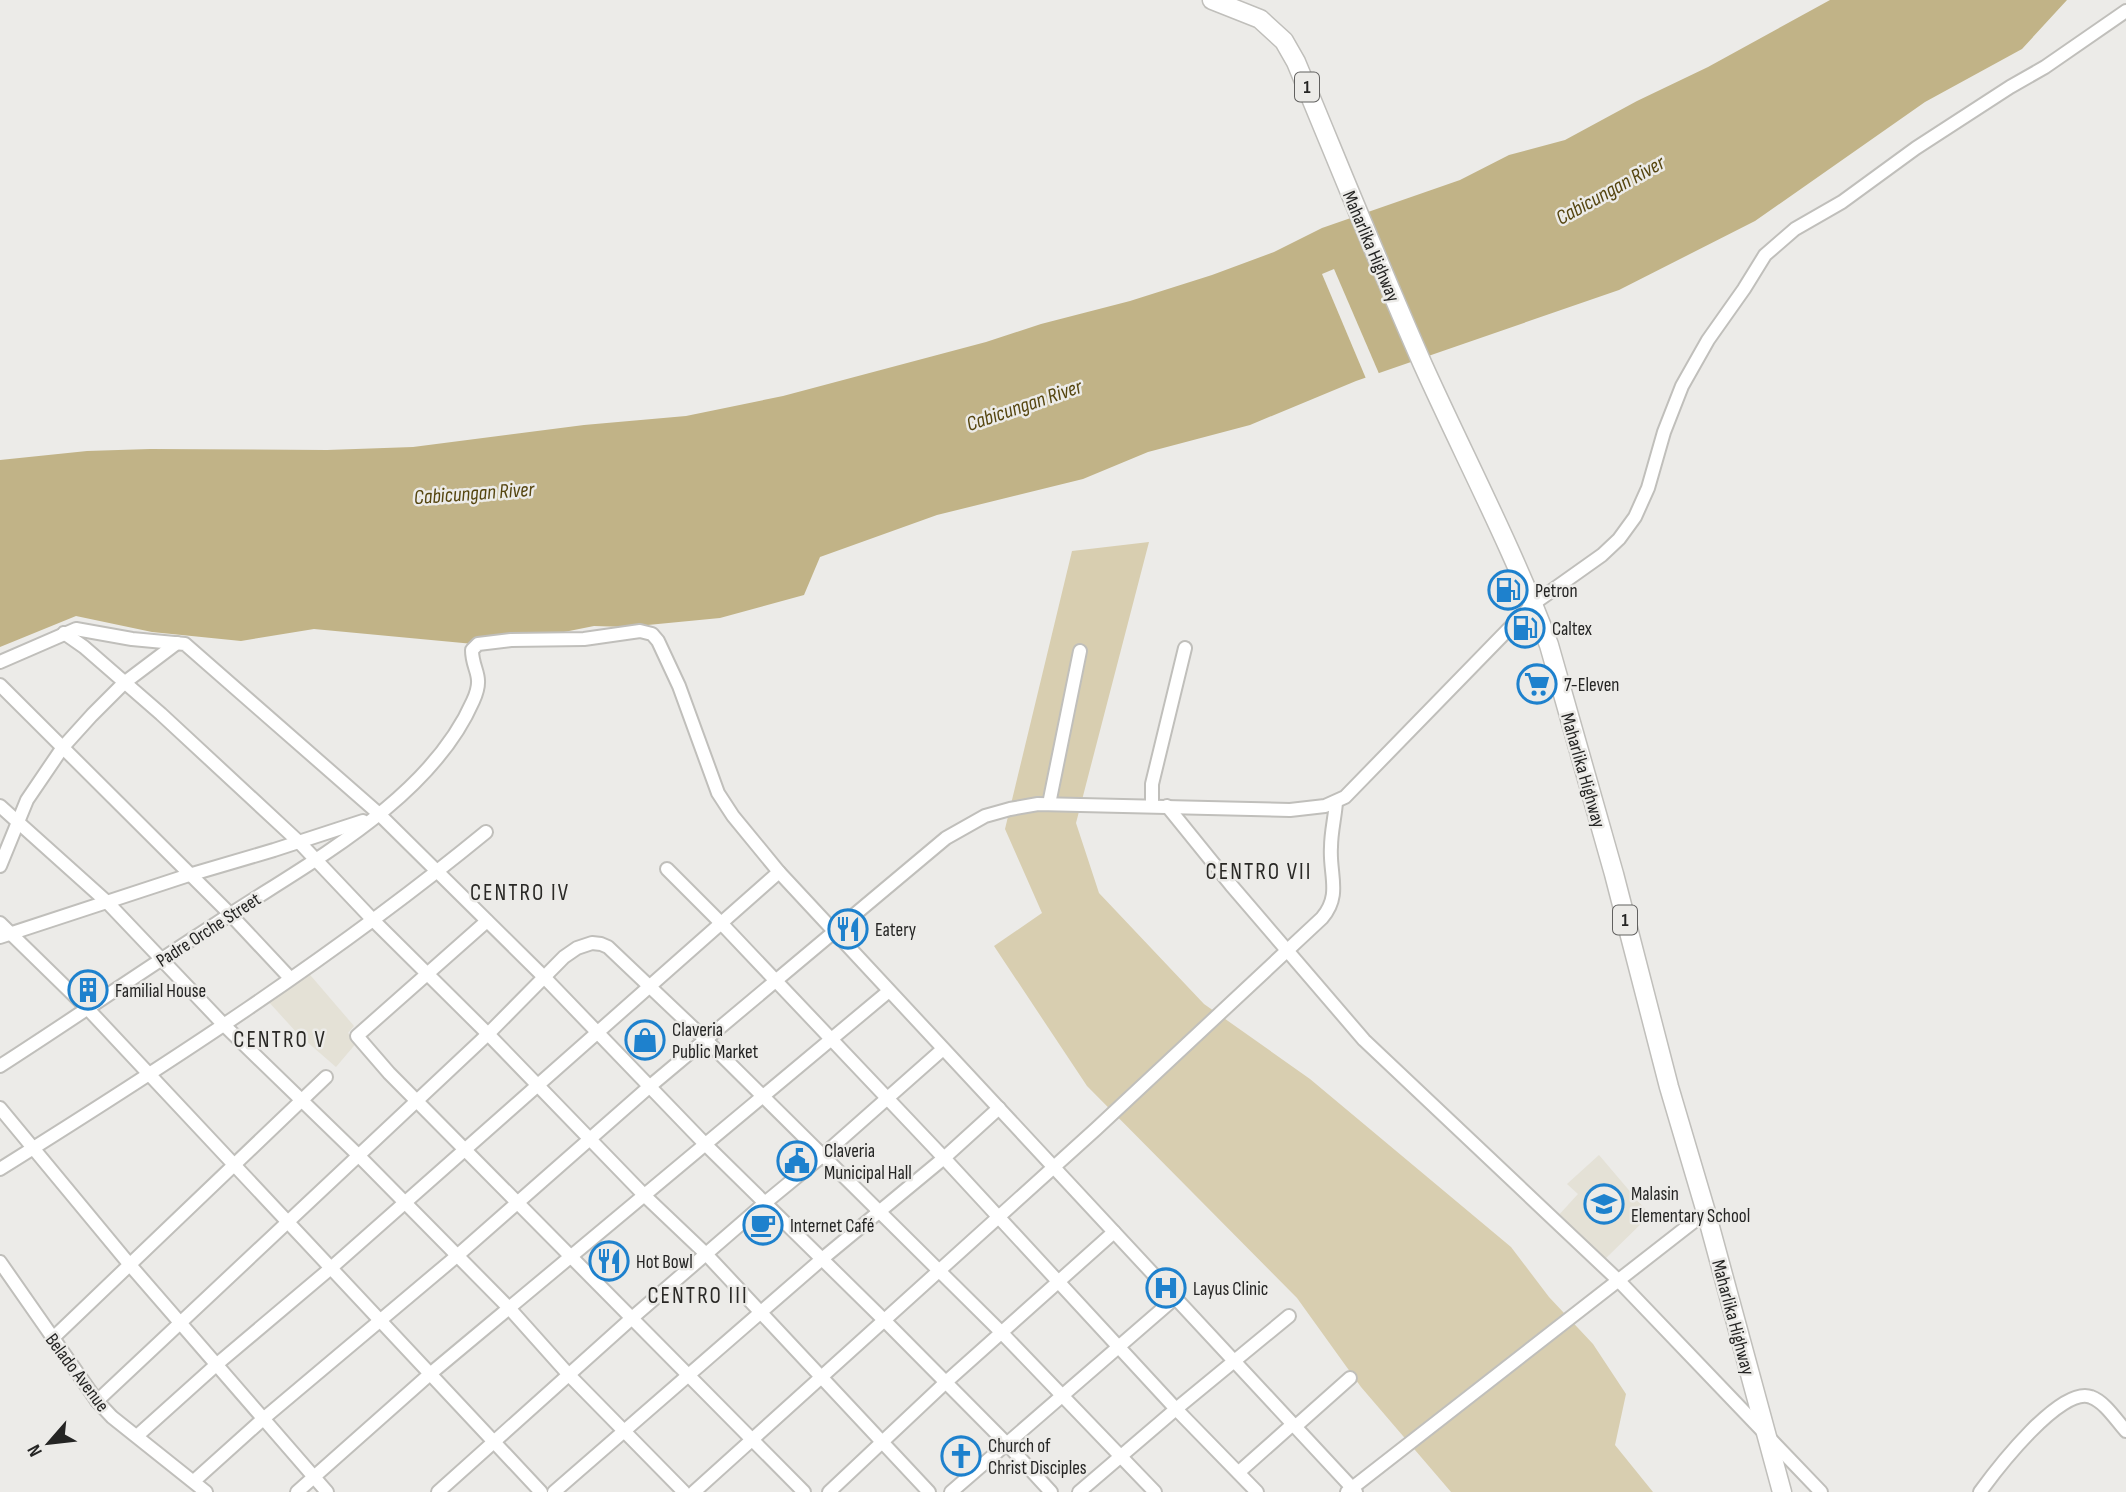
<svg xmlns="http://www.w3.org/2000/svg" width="2126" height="1492" font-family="'Sofia Sans Condensed',sans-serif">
  <rect width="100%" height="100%" fill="#ecebe8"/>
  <g fill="#e4e1d6">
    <path d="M 305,969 L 354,1026 L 348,1033 L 358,1041 L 336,1067 L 298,1034 L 267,1000 Z"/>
    <path d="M 1599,1155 L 1650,1215 L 1604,1260 L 1557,1217 L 1578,1194 L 1567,1184 Z"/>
  </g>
  <path fill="#d8ceb0" d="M 1149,542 L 1076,823 L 1099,893 L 1204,1004 L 1310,1079 L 1511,1247 L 1549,1297 L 1593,1344 L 1626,1394 L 1615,1445 L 1653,1492 L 1451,1492 L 1361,1387 L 1297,1298 L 1087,1086 L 994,946 L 1042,913 L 1005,829 L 1072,551 Z"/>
  <path fill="#c1b387" d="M 1830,0 L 2067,0 L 2022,49 L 1925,102 L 1755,221 L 1619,290 L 1356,381 L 1250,425 L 1148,452 L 1083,479 L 937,515 L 820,557 L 804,595 L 720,618 L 627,627 L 594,626 L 495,646 L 314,629 L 241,641 L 152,632 L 76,616 L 0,647 L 0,460 L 87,451 L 150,449 L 327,450 L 413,447 L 584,425 L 686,416 L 783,396 L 986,342 L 1041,324 L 1130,301 L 1212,275 L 1274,252 L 1322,228 L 1460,180 L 1509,155 L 1565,140 L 1637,101 L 1708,67 Z"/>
  <path fill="#ecebe8" d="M 1334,269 L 1380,376 L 1367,381 L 1322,274 Z"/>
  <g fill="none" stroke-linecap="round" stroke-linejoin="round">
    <g stroke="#c0bfbb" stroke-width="16">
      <g id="minor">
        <path d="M 64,633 L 84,647 L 161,714 L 299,842 L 373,920 L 488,1034 L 645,1196 L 706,1254 L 929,1492"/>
        <path d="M 0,662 L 76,629 L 132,639 L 185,644 L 378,813 L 545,978 L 705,1144 L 885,1321 L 1007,1444 L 1051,1492"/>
        <path d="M 0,685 L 230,914 L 290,978"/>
        <path d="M 1049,804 L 1080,651"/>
        <path d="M 1152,805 L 1152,784 L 1185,648"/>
        <path d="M 0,806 L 107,902 L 224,1025 L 357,1154 L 510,1309 L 569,1375 L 684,1492"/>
        <path d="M 1167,806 L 1231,885 L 1364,1040 L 1619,1281 L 1821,1492"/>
        <path d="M 0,866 L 27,800 L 63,747 L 92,715 L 124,683 L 177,643"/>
        <path d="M 667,869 L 722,924 L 944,1158 L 1176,1409 L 1257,1492"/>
        <path d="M 779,872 L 1356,1492"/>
        <path d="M 487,921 L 357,1036 L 389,1073 L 804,1492"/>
        <path d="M 0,923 L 88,1009 L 541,1492"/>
        <path d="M 0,937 L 189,875 L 274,850 L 363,821"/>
        <path d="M 0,1066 C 73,1019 144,970 217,923 C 304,865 429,802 473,701 C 485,675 472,671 472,650 L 478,644 L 511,640 L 584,639 L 640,631 L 652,634 L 658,641 L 679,686 L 718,793 L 733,816 L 779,872 L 331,1268 L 216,1365 L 137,1436"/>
        <path d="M 0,1108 L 130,1265 L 327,1492"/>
        <path d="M 0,1169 C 166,1065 335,956 486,832"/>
        <path d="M 0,1262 L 97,1401 L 112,1417 L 206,1492"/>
        <path d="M 52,1339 L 326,1077"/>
        <path d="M 97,1401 L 488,1034 L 564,957 L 577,948 L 592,943 L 601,944 L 608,947 L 706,1040 L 1001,1332 L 1155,1492"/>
        <path d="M 1296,1426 L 1350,1378"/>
        <path d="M 1239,1472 L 1293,1424"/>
        <path d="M 194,1481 L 263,1419 L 458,1255 L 649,1087 L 946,838 L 985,816 L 1010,809 L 1038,804 L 1290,810 L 1325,806 L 1345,797 L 1533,604 L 1602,555 L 1619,539 L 1635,517 L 1648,488 L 1664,432 L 1682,386 L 1708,340 L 1744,289 L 1765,255 L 1795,229 L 1842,202 L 1916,148 L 2010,87 L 2045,67 L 2126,11"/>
        <path d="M 297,1492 L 430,1374 L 889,991"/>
        <path d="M 438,1492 L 632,1318 L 766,1202 L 822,1156 L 943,1049"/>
        <path d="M 554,1492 L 822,1259 L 944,1158 L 999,1108"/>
        <path d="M 694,1492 L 1096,1129 L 1322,918 C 1342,895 1329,874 1331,847 C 1331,832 1335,817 1336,802"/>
        <path d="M 829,1492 L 946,1382 L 1114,1232"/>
        <path d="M 951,1492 L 1175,1298"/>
        <path d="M 1079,1492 L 1176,1409 L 1289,1316"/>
        <path d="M 1347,1492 L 1706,1212"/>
        <path d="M 1980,1492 C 1996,1470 2061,1385 2091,1397 C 2105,1402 2116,1420 2126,1431"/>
      </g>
    </g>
    <g stroke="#c0bfbb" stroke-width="21">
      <path id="highway" d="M 1212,0 L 1260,19 L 1284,41 L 1296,62 C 1338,163 1379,265 1423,365 C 1465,458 1513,549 1549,645 L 1614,874 L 1669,1087 L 1706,1212 L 1782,1492"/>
    </g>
    <use href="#minor" stroke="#fff" stroke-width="12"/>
    <use href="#highway" stroke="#fff" stroke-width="18"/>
  </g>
  <defs>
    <g id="fuel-ring" transform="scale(2.0125)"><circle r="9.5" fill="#ecebe8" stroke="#1e81cd" stroke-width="1.5"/><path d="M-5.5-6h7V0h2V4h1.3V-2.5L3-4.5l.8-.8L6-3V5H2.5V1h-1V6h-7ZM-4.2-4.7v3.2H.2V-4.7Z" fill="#1e81cd"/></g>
    <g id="supermarket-ring" transform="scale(2.0125)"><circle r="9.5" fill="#ecebe8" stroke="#1e81cd" stroke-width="1.5"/><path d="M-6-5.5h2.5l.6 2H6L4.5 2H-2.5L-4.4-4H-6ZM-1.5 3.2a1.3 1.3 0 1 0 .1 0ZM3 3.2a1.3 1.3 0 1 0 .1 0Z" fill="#1e81cd"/></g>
    <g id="restaurant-ring" transform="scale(2.0125)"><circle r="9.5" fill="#ecebe8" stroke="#1e81cd" stroke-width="1.5"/><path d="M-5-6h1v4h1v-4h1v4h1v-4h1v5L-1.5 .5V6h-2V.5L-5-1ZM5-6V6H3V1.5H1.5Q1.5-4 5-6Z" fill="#1e81cd"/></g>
    <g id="building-ring" transform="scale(2.0125)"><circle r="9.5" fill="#ecebe8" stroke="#1e81cd" stroke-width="1.5"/><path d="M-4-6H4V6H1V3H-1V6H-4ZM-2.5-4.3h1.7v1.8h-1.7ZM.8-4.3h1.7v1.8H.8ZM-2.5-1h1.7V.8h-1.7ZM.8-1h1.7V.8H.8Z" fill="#1e81cd"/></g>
    <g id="shop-ring" transform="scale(2.0125)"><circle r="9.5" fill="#ecebe8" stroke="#1e81cd" stroke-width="1.5"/><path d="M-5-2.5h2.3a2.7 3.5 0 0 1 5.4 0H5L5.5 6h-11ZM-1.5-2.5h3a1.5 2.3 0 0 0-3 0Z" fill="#1e81cd"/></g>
    <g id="civic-ring" transform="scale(2.0125)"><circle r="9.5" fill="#ecebe8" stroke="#1e81cd" stroke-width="1.5"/><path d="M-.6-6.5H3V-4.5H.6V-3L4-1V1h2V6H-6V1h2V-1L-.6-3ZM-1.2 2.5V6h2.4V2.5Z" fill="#1e81cd"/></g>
    <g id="school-ring" transform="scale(2.0125)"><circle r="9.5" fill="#ecebe8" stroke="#1e81cd" stroke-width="1.5"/><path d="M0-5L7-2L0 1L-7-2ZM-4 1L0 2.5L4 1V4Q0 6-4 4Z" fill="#1e81cd"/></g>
    <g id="cafe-ring" transform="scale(2.0125)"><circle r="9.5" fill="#ecebe8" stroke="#1e81cd" stroke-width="1.5"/><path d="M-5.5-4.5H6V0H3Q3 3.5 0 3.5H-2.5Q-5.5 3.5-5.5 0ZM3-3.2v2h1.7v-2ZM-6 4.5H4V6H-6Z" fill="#1e81cd"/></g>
    <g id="hospital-ring" transform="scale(2.0125)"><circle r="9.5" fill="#ecebe8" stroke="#1e81cd" stroke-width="1.5"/><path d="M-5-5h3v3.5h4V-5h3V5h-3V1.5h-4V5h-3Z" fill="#1e81cd"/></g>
    <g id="church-ring" transform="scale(2.0125)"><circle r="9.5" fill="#ecebe8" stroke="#1e81cd" stroke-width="1.5"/><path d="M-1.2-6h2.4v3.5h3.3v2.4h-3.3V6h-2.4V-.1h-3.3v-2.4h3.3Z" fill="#1e81cd"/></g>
  </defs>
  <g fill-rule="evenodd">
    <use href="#fuel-ring" x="1508" y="590"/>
    <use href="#fuel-ring" x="1525" y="628"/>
    <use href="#supermarket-ring" x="1537" y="684"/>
    <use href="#restaurant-ring" x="848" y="929"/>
    <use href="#building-ring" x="88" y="990"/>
    <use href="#shop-ring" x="645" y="1040"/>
    <use href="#civic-ring" x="797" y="1161"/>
    <use href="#school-ring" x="1604" y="1204"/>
    <use href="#cafe-ring" x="763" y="1225"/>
    <use href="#restaurant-ring" x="609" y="1261"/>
    <use href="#hospital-ring" x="1166" y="1288"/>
    <use href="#church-ring" x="961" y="1456"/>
  </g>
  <g text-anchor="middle" stroke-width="5" stroke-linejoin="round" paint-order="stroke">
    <g fill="#ecebe8" stroke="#61605f" stroke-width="2">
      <rect x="1295" y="72.5" width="24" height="29" rx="5"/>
      <rect x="1613" y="905.5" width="24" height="29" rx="5"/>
    </g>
    <g font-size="18" font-weight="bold" fill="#252524">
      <text x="1307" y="93">1</text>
      <text x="1625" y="926">1</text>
    </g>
    <g font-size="19" fill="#252524" stroke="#ecebe8">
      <text transform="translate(1372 246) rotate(67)" y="7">Maharlika Highway</text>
      <text transform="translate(1584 770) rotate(74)" y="7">Maharlika Highway</text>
      <text transform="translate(208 929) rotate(-33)" y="7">Padre Orche Street</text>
      <text transform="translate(1734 1317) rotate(75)" y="7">Maharlika Highway</text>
      <text transform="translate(78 1372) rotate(53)" y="7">Belado Avenue</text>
    </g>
    <g font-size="19" fill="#252524" stroke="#ecebe8" text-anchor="start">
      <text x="1535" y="597">Petron</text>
      <text x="1552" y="635">Caltex</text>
      <text x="1564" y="691">7-Eleven</text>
      <text x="875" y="936">Eatery</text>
      <text x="115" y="997">Familial House</text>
      <text x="672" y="1036">Claveria<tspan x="672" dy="22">Public Market</tspan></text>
      <text x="824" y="1157">Claveria<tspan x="824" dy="22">Municipal Hall</tspan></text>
      <text x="1631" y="1200">Malasin<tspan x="1631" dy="22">Elementary School</tspan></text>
      <text x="790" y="1232">Internet Café</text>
      <text x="636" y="1268">Hot Bowl</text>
      <text x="1193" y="1295">Layus Clinic</text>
      <text x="988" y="1452">Church of<tspan x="988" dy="22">Christ Disciples</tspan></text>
    </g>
    <g font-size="21" font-style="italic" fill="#55450f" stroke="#ecebe8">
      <text transform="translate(1610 190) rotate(-29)" y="7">Cabicungan River</text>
      <text transform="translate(1024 405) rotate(-19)" y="7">Cabicungan River</text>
      <text transform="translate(474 493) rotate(-4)" y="7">Cabicungan River</text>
    </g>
    <g font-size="23" letter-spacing="2" fill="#2a2926" stroke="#ecebe8">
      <text x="1259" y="879">CENTRO VII</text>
      <text x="520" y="900">CENTRO IV</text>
      <text x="280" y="1047">CENTRO V</text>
      <text x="698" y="1303">CENTRO III</text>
    </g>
  </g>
  <g transform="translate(49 1443) rotate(242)" stroke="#ecebe8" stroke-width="5" paint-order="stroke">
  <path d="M0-5L12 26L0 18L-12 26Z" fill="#252524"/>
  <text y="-10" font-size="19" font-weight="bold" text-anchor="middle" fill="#252524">N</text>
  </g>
</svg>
